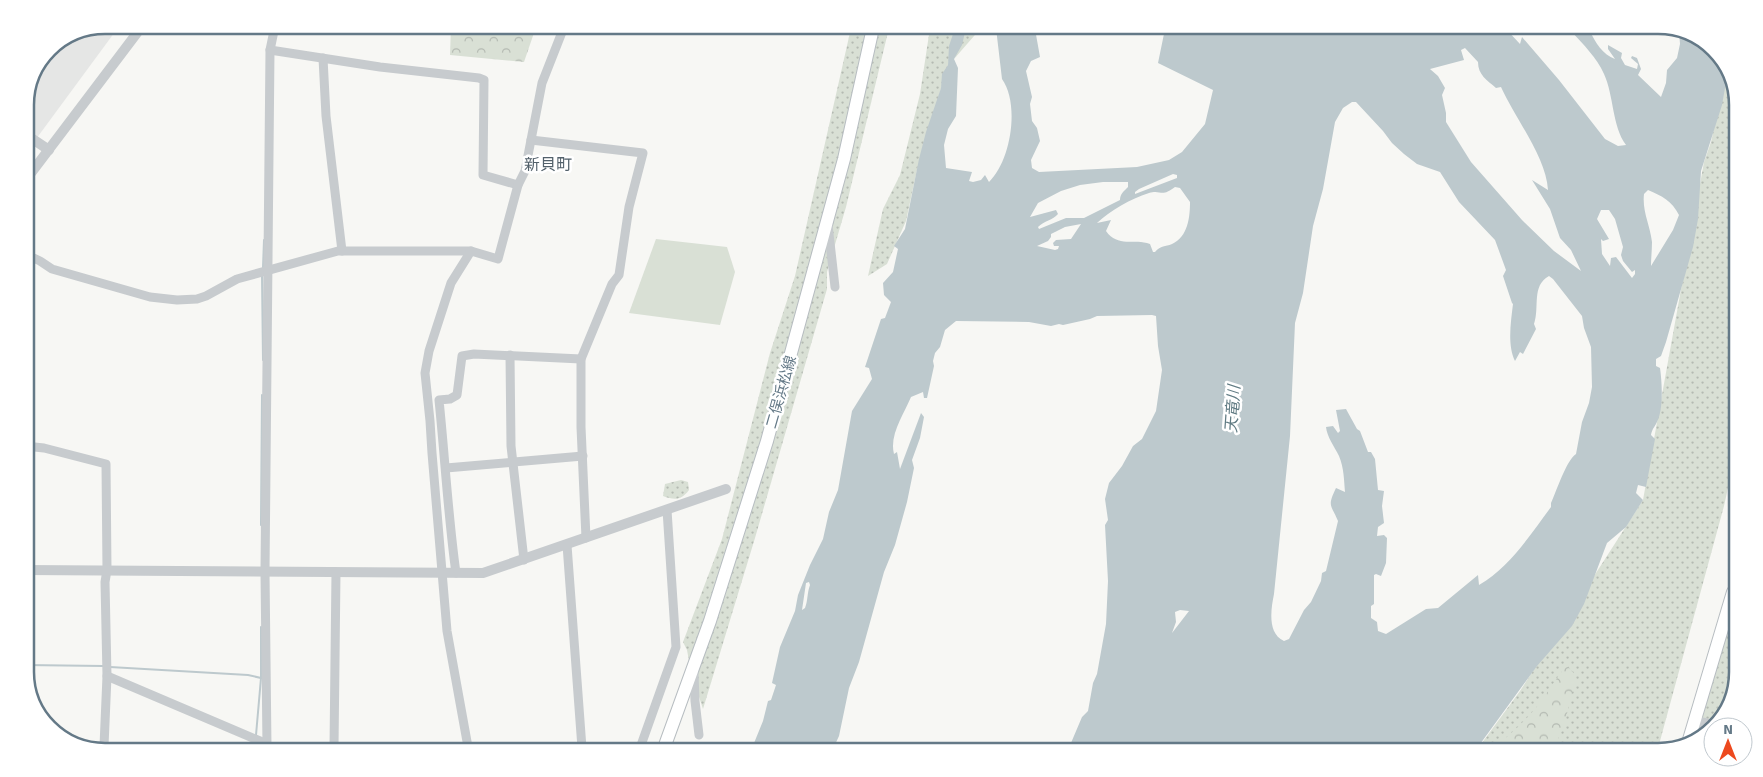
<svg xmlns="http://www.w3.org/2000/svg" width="1763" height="777" font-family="Signika,'Noto Sans JP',sans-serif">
  <defs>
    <pattern id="grass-dots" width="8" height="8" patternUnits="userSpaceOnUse" patternTransform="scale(1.25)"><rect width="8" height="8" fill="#d9e0d5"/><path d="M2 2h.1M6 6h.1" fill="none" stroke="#b4bab2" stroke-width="1.8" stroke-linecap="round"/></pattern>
    <pattern id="forest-crowns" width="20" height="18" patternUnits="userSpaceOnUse" patternTransform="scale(1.25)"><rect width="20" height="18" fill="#d9e0d5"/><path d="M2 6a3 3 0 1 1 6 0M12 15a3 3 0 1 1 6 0" fill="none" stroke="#b4bab2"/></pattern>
  </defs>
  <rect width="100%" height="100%" fill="#f7f7f4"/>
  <path fill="#e5e6e5" d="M 105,25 L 120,25 L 25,154 L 25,100 L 49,48 Z"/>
  <g fill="url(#grass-dots)">
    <path d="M 851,28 L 889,28 L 846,207 L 827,272 L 827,289 L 755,538 L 703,709 L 691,672 L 687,650 L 683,642 L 722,539 L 770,353 L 795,276 Z"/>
    <path d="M 930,28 L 956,28 L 948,65 L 917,170 L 906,221 L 887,264 L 868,276 L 883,209 L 900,175 L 920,94 Z"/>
    <path d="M 966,28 L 981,28 L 954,59 Z"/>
    <path d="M 1727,68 L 1738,100 L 1734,460 L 1724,506 L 1657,752 L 1476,751 L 1520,691 L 1643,500 L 1704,162 L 1711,142 Z"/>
    <path d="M 681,480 L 688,482 L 689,490 C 681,501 674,500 663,496 L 665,484 Z"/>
    <path d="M 1733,599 L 1732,703 L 1703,738 L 1694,741 L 1701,728 L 1711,724 L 1700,722 Z"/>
  </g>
  <g fill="url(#forest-crowns)">
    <path d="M 451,26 L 536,27 L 524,62 L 450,55 Z"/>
    <path d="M 1567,665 L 1576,676 L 1564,726 L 1552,752 L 1489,751 C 1506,739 1521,725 1535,709 C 1546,696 1555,679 1567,665 Z"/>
  </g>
  <path fill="#d9e0d5" d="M 656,239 L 727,247 L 735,272 L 720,325 L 629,313 Z"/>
  <path fill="#bdc9cd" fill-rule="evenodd" d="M 955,28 L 966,28 L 962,45 L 954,59 L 958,68 L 956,116 L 948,129 L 944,145 L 946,168 L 972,172 L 969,181 L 973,182 L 981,180 L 985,175 L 989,182 C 1011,161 1020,104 1002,79 L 996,28 L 1035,29 L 1040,57 L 1031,61 L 1026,71 L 1032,97 L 1030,104 L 1032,121 L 1037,128 L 1040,141 L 1031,160 L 1032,168 L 1039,172 L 1137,167 L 1169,160 L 1182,152 L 1205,124 L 1213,90 L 1158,63 L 1165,29 L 1507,30 L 1520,44 L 1522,37 L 1559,80 L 1605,139 L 1618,146 L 1626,145 C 1612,126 1614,96 1604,74 C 1597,58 1583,44 1571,31 L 1590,31 C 1595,42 1603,55 1615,59 L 1608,49 L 1608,45 L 1622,53 L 1621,58 L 1625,65 L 1637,69 L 1638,64 L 1631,58 L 1632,56 L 1637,58 L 1641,69 L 1638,75 L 1661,97 L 1666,83 L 1667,70 L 1677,58 L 1680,44 L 1679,31 L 1689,31 L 1724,60 L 1728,71 L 1722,105 L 1701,171 L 1698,219 L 1693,247 L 1666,342 L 1661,356 L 1656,359 L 1656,366 L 1660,368 C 1662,382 1664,411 1656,424 C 1653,429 1652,430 1651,435 L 1655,439 L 1646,487 L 1638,485 L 1636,493 L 1643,500 L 1626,527 L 1607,543 L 1584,604 L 1572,626 L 1537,666 L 1475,751 L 1068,750 L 1082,717 L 1088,711 L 1093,683 L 1097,674 L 1106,624 L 1108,581 L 1105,525 L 1108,520 L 1105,499 L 1109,483 L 1122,466 L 1133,446 L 1142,439 L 1156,411 L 1162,370 L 1158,346 L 1156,316 L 1152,315 L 1097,316 L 1090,319 L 1063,325 L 1059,324 L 1051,326 L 1029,322 L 956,321 L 945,330 L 940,347 L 935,353 L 933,361 L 934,366 L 927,398 L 924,398 L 923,392 L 911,397 C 904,414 889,435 894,454 L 897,452 L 900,469 L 921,413 L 924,417 L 920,438 L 912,460 L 914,468 L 907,502 L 895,545 L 884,572 L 859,662 L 849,688 L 839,736 L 833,749 L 752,748 L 763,721 L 768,701 L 771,700 L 776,685 L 772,683 L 780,647 L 795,611 L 798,595 L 810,565 L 823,539 L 829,512 L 838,490 L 852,411 L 872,379 L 869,368 L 865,367 L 881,319 L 885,318 L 891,302 L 884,295 L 883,283 L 893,272 L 898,249 L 894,246 L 905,229 L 919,159 L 926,132 L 941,88 L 942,74 L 948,65 L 949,46 ZM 1465,48 L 1478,62 C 1478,75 1487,80 1496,88 L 1501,87 C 1515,118 1546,157 1548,190 L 1532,180 L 1550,209 L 1560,238 L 1571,250 L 1581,271 L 1554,251 L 1522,220 L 1471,162 L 1446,122 L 1446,113 L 1442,95 L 1445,88 L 1438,76 L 1430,69 L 1464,60 L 1461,50 ZM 1352,102 L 1356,102 L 1383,131 L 1392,143 L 1404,154 L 1417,164 L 1440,172 L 1459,202 L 1495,240 L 1506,270 L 1503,276 L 1512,303 L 1513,304 C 1511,321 1507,345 1515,361 L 1520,352 L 1523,354 L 1536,329 L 1534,324 C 1540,307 1531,286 1549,276 L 1553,279 L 1582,316 L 1584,328 L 1591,347 L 1592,387 L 1589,403 L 1582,422 L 1576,454 C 1566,461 1557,490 1551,503 L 1551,507 C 1530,535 1510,567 1479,585 L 1478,575 L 1438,608 L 1426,609 L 1386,634 L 1378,631 L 1377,622 L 1371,618 L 1371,606 L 1374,604 L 1374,575 L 1376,574 L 1381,576 L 1386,563 L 1387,538 L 1384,535 L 1377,536 L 1378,527 L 1384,523 L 1382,506 L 1384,491 L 1378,490 L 1375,459 L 1371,452 L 1368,452 L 1360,431 L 1357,429 L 1346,409 L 1336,410 L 1340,431 L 1338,433 L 1333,426 L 1326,427 C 1327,437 1334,446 1339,456 C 1344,468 1344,480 1345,492 L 1336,488 C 1327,507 1331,504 1338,521 L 1326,571 L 1322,573 L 1321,581 L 1311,602 L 1304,610 L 1289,639 L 1284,641 C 1267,633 1271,609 1274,594 L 1290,436 L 1295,323 L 1303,293 L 1313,226 L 1323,189 L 1335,122 L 1343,108 ZM 1173,174 L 1177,175 L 1177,178 L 1135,194 L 1135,192 L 1139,189 ZM 1103,182 L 1128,182 L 1128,187 C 1124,191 1120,194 1120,200 L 1084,218 L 1066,218 L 1039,229 L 1038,227 C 1044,221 1053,220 1058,214 L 1056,210 L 1030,217 L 1038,203 L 1061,191 L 1080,185 ZM 1175,187 L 1180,188 L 1190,202 C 1190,217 1188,237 1172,244 C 1165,247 1161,245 1155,252 L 1153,252 L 1150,244 C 1134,238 1118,248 1106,231 L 1111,220 L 1097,223 C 1111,210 1130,199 1149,193 C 1161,189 1161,198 1175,187 ZM 1648,190 C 1662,196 1672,201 1679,215 L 1673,230 L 1651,266 C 1651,258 1652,250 1652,242 C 1650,225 1642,211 1644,194 ZM 1601,210 L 1609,210 L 1615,219 L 1623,247 L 1621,255 L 1623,261 L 1632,272 L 1635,270 L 1635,274 L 1632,278 L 1616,257 L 1611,258 L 1610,266 L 1602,254 L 1601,239 L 1603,241 L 1609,239 L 1597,219 ZM 1081,224 L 1071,239 L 1056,240 L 1053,243 L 1054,246 L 1059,246 L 1058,249 L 1055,250 L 1037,246 L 1048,241 L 1051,237 L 1051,234 L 1065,227 ZM 809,582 L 810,585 C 807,593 808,600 805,608 L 802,610 L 806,583 ZM 1180,610 L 1189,611 L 1172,633 L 1176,622 L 1175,612 Z"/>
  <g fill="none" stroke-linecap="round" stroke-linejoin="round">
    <g stroke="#bdc9cd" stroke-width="2">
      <path d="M 263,268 L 264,240"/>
      <path d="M 262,275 L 263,360"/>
      <path d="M 261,525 L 262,395"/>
      <path d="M 25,665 L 103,666"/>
      <path d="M 110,667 L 248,675 L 261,678"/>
      <path d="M 256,735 L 261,678 L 261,627"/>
    </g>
    <g stroke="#b7bdc1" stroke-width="14">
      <g id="secondary">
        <path d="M 1688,743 L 1733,592"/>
        <path d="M 664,748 L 710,621 L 767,441 L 844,159 L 873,28"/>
      </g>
    </g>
    <g stroke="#c7cbce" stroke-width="9">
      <path d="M 270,50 L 380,67 L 479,78 L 484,80 L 483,175 L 518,185"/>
      <path d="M 323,58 L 326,116 L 342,251"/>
      <path d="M 531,140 L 643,153 L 629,207 L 619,275 L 612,284 L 581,359 L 581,427 L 586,538"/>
      <path d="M 828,225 L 835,287"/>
      <path d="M 25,254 L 40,261 L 52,269 L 150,297 L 177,300 L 197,299 L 206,296 L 237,279 L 338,251 L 471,251"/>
      <path d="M 510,355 L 511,446 L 524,560"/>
      <path d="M 25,446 L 44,448 L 106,464 L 107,570 L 105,582 L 107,676 L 104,746"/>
      <path d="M 446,468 L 583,456"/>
      <path d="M 567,545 L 582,748"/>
      <path d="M 456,573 C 448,516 445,458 439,400 L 450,399 L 457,395 L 462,356 L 474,354 L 581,359"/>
      <path d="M 694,673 L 695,701 L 699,735"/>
      <path d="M 107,676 L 267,744"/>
      <path d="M 267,747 L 265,572 L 270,50 L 275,26"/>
      <path d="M 334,747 L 336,572"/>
      <path d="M 468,747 L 447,631 L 432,453 L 430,421 L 425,373 L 429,351 L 451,283 L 471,251 L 498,259 L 518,185 L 525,171 L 542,83 L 564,27"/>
      <path d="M 640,748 L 676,647 L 667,510"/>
    </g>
    <g stroke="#c7cbce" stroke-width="10">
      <path d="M 25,134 L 49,150"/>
      <path d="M 25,181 L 143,25"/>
      <path d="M 25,570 L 483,573 L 726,489"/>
      <path d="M 1695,721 L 1714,725"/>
    </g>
    <use href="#secondary" stroke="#fff" stroke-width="12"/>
  </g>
  <g text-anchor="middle" stroke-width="5" stroke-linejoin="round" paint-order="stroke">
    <g font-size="15" fill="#647987" stroke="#fff">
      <text transform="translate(781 392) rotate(-74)" y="5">二俣浜松線</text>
    </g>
    <g font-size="16" fill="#53616b" stroke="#fff">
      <text x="548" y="170">新貝町</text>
    </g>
    <g font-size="16" font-style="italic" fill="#607b83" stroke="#fff">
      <text transform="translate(1232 409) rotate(-86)" y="6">天竜川</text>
    </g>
  </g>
  <path d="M0 0H1763V777H0ZM105 34H1658A71 71 0 0 1 1729 105V672A71 71 0 0 1 1658 743H105A71 71 0 0 1 34 672V105A71 71 0 0 1 105 34Z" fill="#fff" fill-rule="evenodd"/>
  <path fill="none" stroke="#647987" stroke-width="2.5" d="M105 34H1658A71 71 0 0 1 1729 105V672A71 71 0 0 1 1658 743H105A71 71 0 0 1 34 672V105A71 71 0 0 1 105 34Z"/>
  <g transform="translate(1728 742)"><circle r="24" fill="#ffffff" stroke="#c1c9cf"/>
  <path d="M0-4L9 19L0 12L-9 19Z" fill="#ed491e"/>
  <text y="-8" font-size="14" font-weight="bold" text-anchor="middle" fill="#647987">N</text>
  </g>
</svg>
